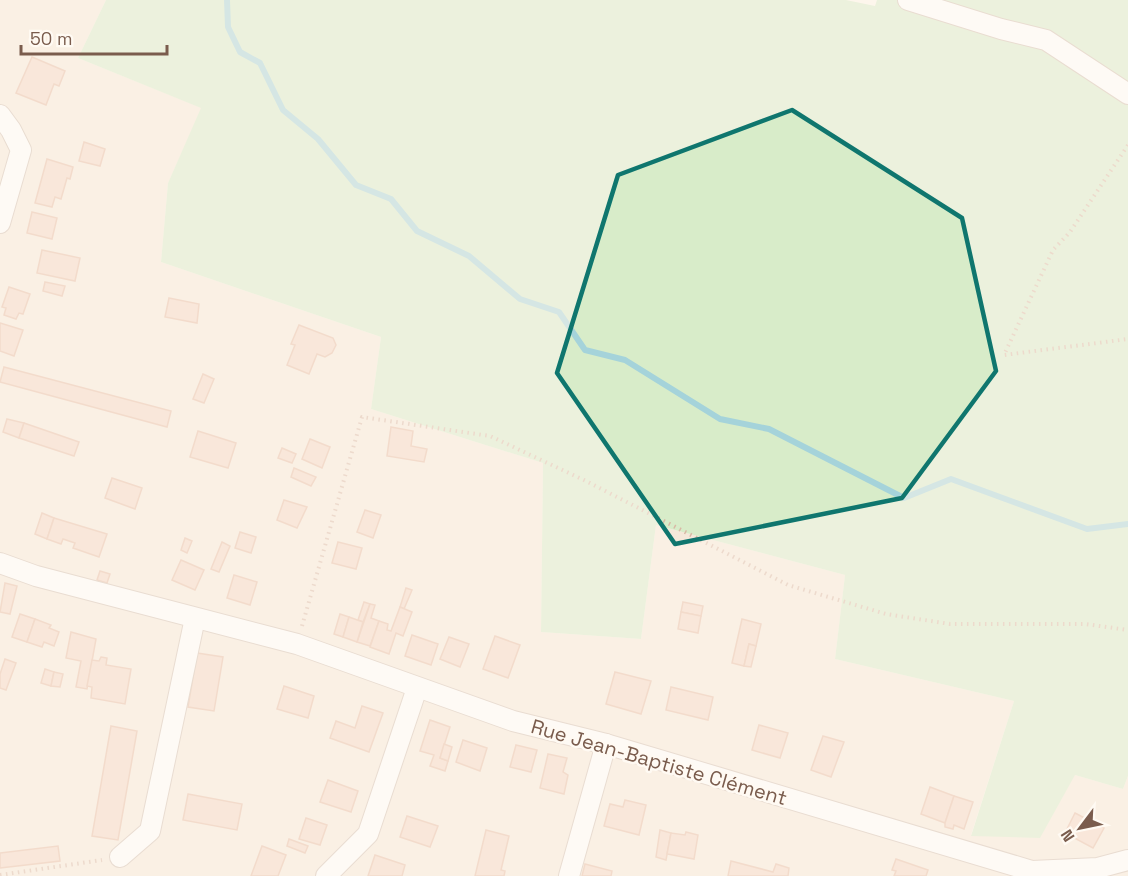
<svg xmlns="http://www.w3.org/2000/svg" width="1128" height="876" font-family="'Space Grotesk',sans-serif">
  <rect width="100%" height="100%" fill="#fdf6ec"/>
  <path fill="#f5e8da" d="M 0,0 L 106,0 L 78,58 L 202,108 L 168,183 L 161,262 L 381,337 L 371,409 L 543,463 L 541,632 L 641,639 L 656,525 L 845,575 L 835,659 L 1014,701 L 971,835 L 1075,775 L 1123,789 L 1128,776 L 1128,876 L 0,876 Z"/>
  <path fill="#d8ecc9" d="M 106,0 L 846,0 L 875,6 L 877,0 L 1128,0 L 1128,776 L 1123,789 L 1075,775 L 1040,838 L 971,836 L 1014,701 L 835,659 L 845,575 L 656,525 L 641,639 L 541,632 L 543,463 L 371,409 L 381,337 L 161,262 L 168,183 L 201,108 L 78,58 Z"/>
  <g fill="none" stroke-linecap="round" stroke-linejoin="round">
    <path stroke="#a5d3da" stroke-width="6" d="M 227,0 L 228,27 L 240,52 L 260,63 L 283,110 L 318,139 L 356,185 L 391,199 L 417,231 L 469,256 L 520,299 L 559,312 L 585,350 L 625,360 L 720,419 L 769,429 L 904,498 L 951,479 L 1087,529 L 1128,524"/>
  </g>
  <g fill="#f3d5c3" stroke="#e6bba3" stroke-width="1.5">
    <path d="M 32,57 L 65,71 L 59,86 L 54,84 L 46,105 L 16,93 Z"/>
    <path d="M 84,142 L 105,149 L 100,166 L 79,161 Z"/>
    <path d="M 47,159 L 73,167 L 70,179 L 67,178 L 61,199 L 55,197 L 52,207 L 35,203 Z"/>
    <path d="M 32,212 L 57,218 L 52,239 L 27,233 Z"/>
    <path d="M 42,250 L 80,258 L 75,281 L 37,273 Z"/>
    <path d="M 45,282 L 65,286 L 62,296 L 43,291 Z"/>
    <path d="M 9,287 L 30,294 L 23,314 L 19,313 L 16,319 L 4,315 L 6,308 L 2,307 Z"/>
    <path d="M 169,298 L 199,304 L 197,323 L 165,317 Z"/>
    <path d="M 0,323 L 23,330 L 14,356 L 0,351 Z"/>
    <path d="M 299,325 L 333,338 L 336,345 L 332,353 L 325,357 L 317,354 L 309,374 L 287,365 L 295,345 L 291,344 Z"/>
    <path d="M 4,367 L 171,411 L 167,427 L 0,382 Z"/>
    <path d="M 203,374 L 214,379 L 204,403 L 193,399 Z"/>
    <path d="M 7,419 L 24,423 L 19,438 L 3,432 Z"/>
    <path d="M 24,423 L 79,442 L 74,456 L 19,438 Z"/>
    <path d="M 391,427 L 413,431 L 411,446 L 427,449 L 424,462 L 387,456 Z"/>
    <path d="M 198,431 L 236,443 L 228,468 L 190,457 Z"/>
    <path d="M 310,439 L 330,447 L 322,468 L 302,459 Z"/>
    <path d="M 282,448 L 296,454 L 292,463 L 278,458 Z"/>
    <path d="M 294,468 L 316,477 L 311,486 L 291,477 Z"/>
    <path d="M 112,478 L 142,488 L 135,509 L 105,498 Z"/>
    <path d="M 284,500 L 307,507 L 297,528 L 277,520 Z"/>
    <path d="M 365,510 L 381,515 L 373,538 L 357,532 Z"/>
    <path d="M 42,513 L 54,518 L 47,539 L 35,534 Z"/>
    <path d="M 54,518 L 107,534 L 99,557 L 73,548 L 75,543 L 63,539 L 61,544 L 47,539 Z"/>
    <path d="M 240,532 L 256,537 L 251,553 L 235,548 Z"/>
    <path d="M 185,538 L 192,541 L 187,553 L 181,550 Z"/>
    <path d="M 222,542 L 230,546 L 219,572 L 211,569 Z"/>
    <path d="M 338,542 L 362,548 L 356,569 L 332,563 Z"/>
    <path d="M 181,560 L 204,570 L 195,590 L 172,580 Z"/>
    <path d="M 100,571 L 110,574 L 107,583 L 97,580 Z"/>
    <path d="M 234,575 L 257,582 L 250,605 L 227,598 Z"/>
    <path d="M 5,583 L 17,586 L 10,614 L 0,612 Z"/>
    <path d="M 406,588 L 412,590 L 404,609 L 400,607 Z"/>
    <path d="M 364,602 L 370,604 L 363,622 L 358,620 Z"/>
    <path d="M 683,602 L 703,606 L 701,616 L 681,612 Z"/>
    <path d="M 370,604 L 375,605 L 371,618 L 379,621 L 370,646 L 357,642 Z"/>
    <path d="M 400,607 L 412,612 L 403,636 L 396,633 L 389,654 L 370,647 L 379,621 L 388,624 L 387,630 L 391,631 Z"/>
    <path d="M 681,612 L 701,616 L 698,633 L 678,629 Z"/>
    <path d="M 20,614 L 35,619 L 27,642 L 12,637 Z"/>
    <path d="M 340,614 L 349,617 L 343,637 L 334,634 Z"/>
    <path d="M 349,617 L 363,622 L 357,642 L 343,637 Z"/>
    <path d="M 35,619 L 51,625 L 49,628 L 59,632 L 54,646 L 44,642 L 42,647 L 27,642 Z"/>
    <path d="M 742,619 L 761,624 L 756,646 L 749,644 L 744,666 L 732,663 Z"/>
    <path d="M 71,632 L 96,639 L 87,689 L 76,687 L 81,661 L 66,658 Z"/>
    <path d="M 412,635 L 438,644 L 431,665 L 405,656 Z"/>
    <path d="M 495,636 L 520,645 L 508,678 L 483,669 Z"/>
    <path d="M 449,637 L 469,644 L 460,667 L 440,659 Z"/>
    <path d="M 749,644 L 756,646 L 751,667 L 744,666 Z"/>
    <path d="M 197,653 L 223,657 L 214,711 L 188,707 Z"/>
    <path d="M 101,657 L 107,658 L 106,665 L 131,669 L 125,704 L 91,698 L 92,687 L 87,686 L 92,660 L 99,661 Z"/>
    <path d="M 5,659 L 16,663 L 6,690 L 0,688 L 0,674 Z"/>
    <path d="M 45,669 L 54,672 L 51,686 L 41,683 Z"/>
    <path d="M 54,672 L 63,674 L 60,687 L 51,686 Z"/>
    <path d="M 615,672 L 651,681 L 641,714 L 606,704 Z"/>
    <path d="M 284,686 L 314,696 L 308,718 L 277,709 Z"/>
    <path d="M 671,687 L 713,697 L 708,720 L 666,710 Z"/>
    <path d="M 362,706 L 383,713 L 369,752 L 330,738 L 336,721 L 355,728 Z"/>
    <path d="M 430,720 L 450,727 L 440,758 L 448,761 L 445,771 L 430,766 L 434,755 L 420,751 Z"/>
    <path d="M 759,725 L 788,733 L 780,758 L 752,750 Z"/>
    <path d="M 111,726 L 137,731 L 118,840 L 92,836 Z"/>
    <path d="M 823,736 L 844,742 L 831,777 L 811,770 Z"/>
    <path d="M 463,740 L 487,748 L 480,771 L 456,762 Z"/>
    <path d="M 444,744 L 452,747 L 448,761 L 440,758 Z"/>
    <path d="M 516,745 L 537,750 L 531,772 L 510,767 Z"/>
    <path d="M 548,754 L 567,758 L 563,772 L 568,775 L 564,794 L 540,788 Z"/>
    <path d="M 328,780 L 358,791 L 351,812 L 320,802 Z"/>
    <path d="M 930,787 L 954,796 L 945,823 L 921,814 Z"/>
    <path d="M 188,794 L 242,804 L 237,830 L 183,820 Z"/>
    <path d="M 954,796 L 973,802 L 964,829 L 954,825 L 953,829 L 945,827 L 945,823 Z"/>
    <path d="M 625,800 L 646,805 L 639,835 L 604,826 L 610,804 L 623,807 Z"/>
    <path d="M 1075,813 L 1104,828 L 1093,848 L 1065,833 Z"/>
    <path d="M 407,816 L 438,826 L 430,847 L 400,837 Z"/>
    <path d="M 306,818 L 327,825 L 320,845 L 299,839 Z"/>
    <path d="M 486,830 L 509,836 L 501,870 L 505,871 L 504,876 L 475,876 Z"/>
    <path d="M 660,830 L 671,833 L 666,860 L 656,857 Z"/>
    <path d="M 686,832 L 698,835 L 694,859 L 667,854 L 671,833 L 685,835 Z"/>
    <path d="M 289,839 L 308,846 L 305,853 L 287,846 Z"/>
    <path d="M 58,846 L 60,861 L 0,868 L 0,853 Z"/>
    <path d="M 262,846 L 286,855 L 278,876 L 251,876 Z"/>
    <path d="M 375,855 L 405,865 L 402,876 L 368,876 Z"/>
    <path d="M 896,859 L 928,870 L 926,876 L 894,876 L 896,871 L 892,870 Z"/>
    <path d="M 731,861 L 773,872 L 776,864 L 789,868 L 788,876 L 728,876 Z"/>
    <path d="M 585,864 L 612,871 L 611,876 L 582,876 Z"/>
  </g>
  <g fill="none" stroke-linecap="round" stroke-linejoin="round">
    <g stroke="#d1beb0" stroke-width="22">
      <g id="minor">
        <path d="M 908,0 L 1001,29 L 1046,40 L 1128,94"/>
        <path d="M 0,115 L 11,130 L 21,150 L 0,223"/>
        <path d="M 0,563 L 36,576 L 297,644 L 513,721 L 606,744 L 1032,871 L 1098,868 L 1128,860"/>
        <path d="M 120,857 L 150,831 L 195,618"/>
        <path d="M 326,876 L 368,834 L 417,688"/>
        <path d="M 569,876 L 606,744"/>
      </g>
    </g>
    <g stroke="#d9b8a5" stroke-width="4" stroke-dasharray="1.5 4.5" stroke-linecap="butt">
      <path d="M 1128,145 L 1070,232 L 1053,250 L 1004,355 L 1128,339"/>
      <path d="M 302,626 L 362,417 L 490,436 L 586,481 L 788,585 L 886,614 L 950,624 L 1085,624 L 1128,630"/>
      <path d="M 0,875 L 102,860"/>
    </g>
    <use href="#minor" stroke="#fff" stroke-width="20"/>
  </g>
  <path d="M0 0H1128V876H0ZM 792,110 L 962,218 L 996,371 L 902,498 L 675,544 L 557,373 L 618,175 Z" fill="#fdf6ec" fill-opacity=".55" fill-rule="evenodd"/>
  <path fill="none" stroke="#0f766e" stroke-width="4.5" stroke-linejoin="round" d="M 792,110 L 962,218 L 996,371 L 902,498 L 675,544 L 557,373 L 618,175 Z"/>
  <g text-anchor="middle" stroke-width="5" stroke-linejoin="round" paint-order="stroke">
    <g font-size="20" fill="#7a5c4d" stroke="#fffaf3">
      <text transform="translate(659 762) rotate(16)" y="7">Rue Jean-Baptiste Clément</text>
    </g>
  </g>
  <g transform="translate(1080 828) rotate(238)" stroke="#fffaf3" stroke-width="4.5" paint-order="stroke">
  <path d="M0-4.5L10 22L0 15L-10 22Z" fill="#7a5c4d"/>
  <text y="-9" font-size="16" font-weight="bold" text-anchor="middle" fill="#7a5c4d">N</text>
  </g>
  <path d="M21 45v9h146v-9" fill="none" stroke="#7a5c4d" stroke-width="3"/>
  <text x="30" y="45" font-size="18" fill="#7a5c4d" stroke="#fffaf3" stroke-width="4.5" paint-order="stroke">50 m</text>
</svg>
